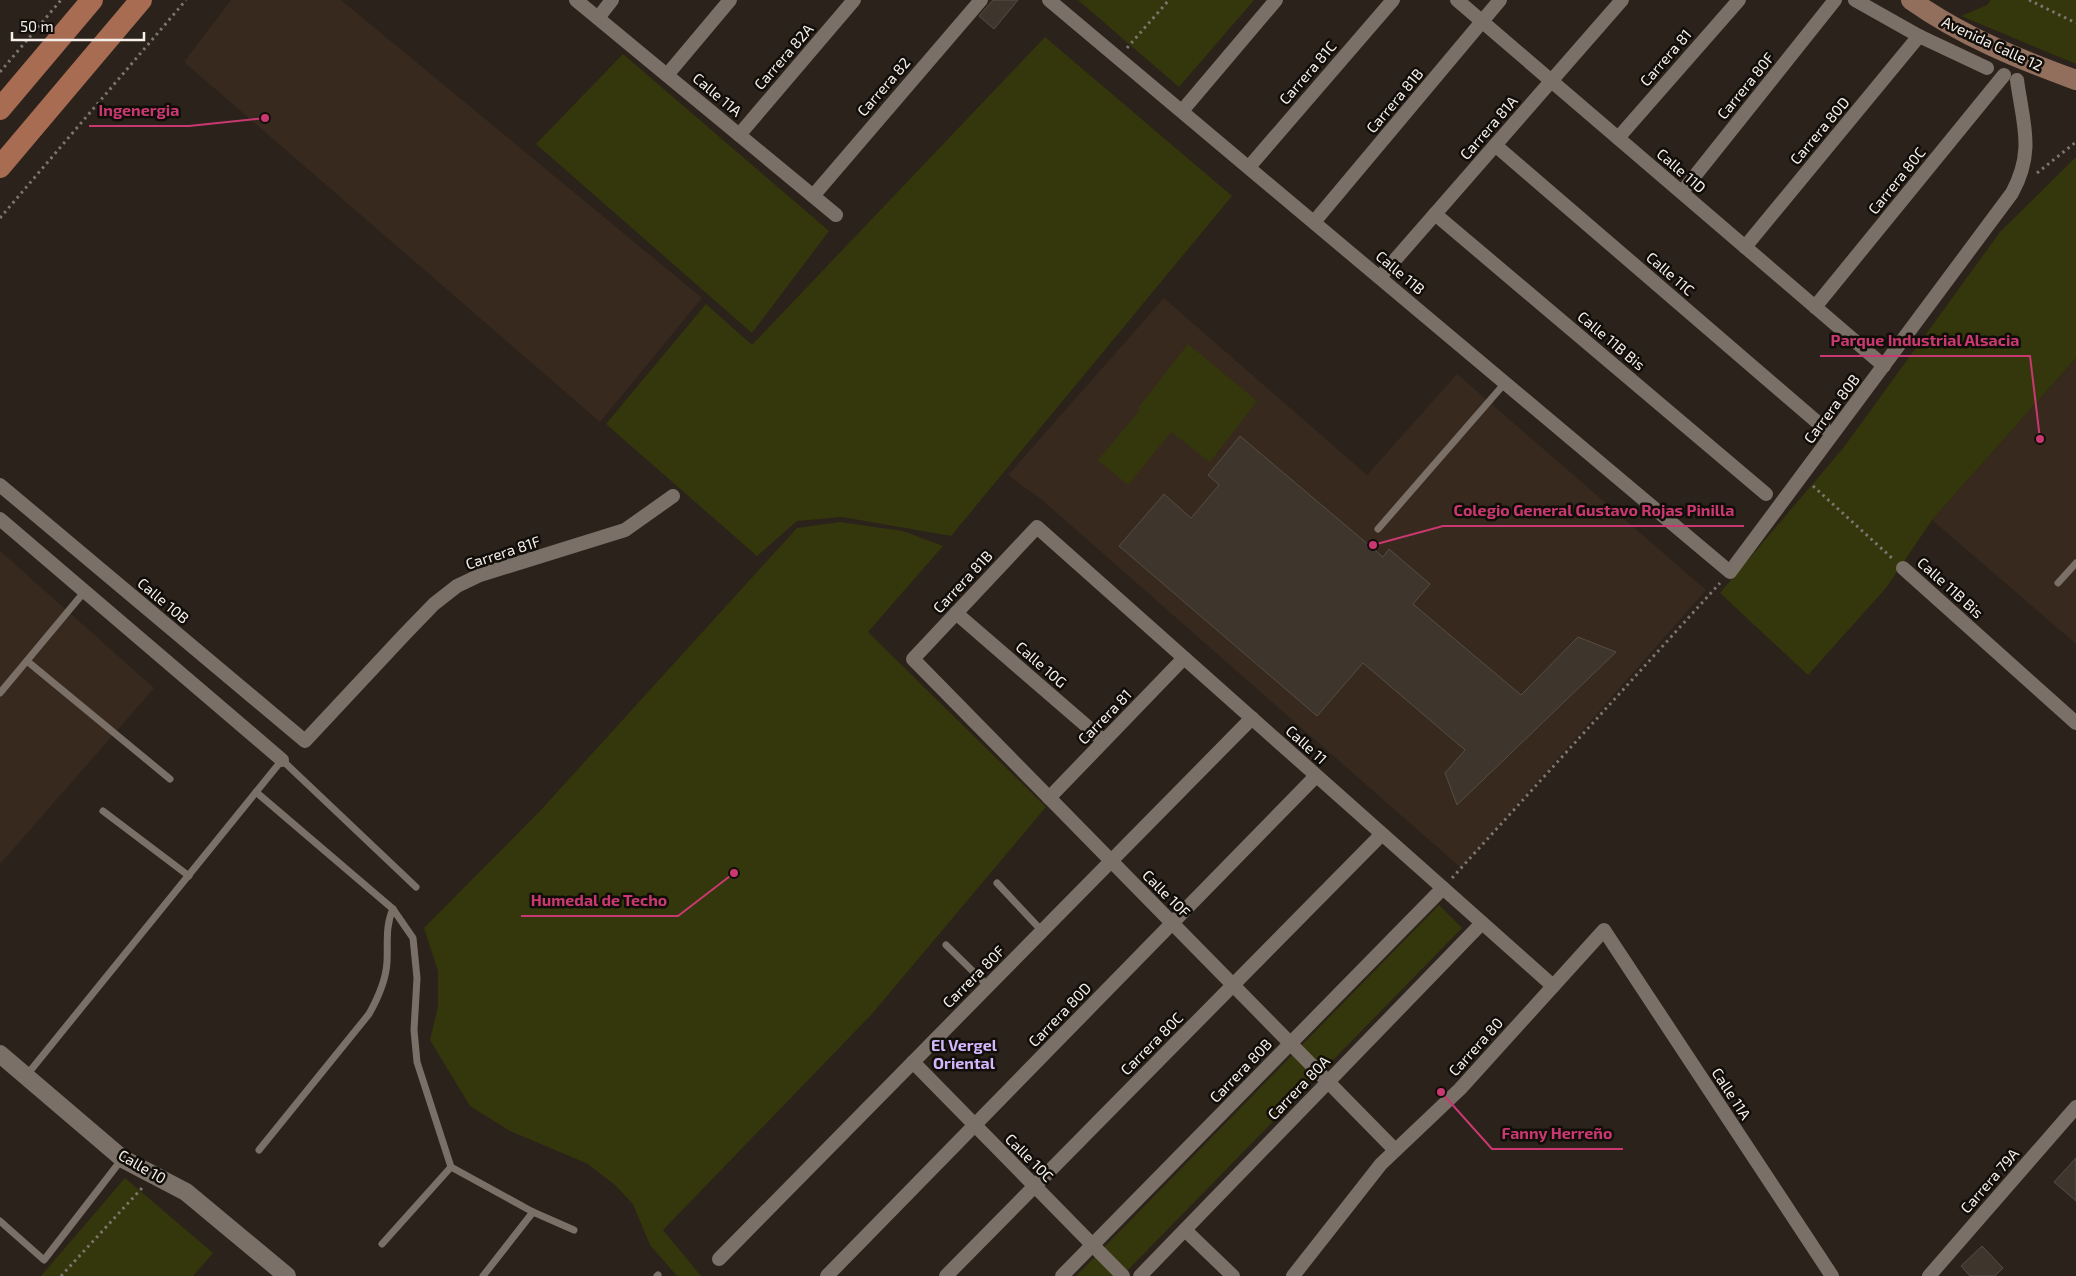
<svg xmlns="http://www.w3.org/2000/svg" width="2076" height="1276" font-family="'Exo 2',sans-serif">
  <rect width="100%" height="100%" fill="#2b221b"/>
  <g fill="#37291d">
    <path d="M 231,0 L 341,0 L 702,298 L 600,422 L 184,62 Z"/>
    <path d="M 1164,298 L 1367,475 L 1457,374 L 1706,590 L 1461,868 L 1042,500 L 1008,475 Z"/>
    <path d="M 2076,358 L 2076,644 L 1932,520 Z"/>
    <path d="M 0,551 L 154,688 L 0,864 Z"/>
  </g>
  <g fill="#33370b">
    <path d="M 1078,0 L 1254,0 L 1179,87 Z"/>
    <path d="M 1991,0 L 2076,0 L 2076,64 L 1961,16 L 1987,5 Z"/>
    <path d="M 1045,37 L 1232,196 L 951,536 L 842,517 L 797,521 L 757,556 L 606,424 L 706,304 L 752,345 Z"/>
    <path d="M 623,54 L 829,231 L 752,333 L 536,144 Z"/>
    <path d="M 2076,157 L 2076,358 L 1932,520 L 1886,588 L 1808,675 L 1720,593 L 1844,447 L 2000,232 Z"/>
    <path d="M 1188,344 L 1257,401 L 1210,462 L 1171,432 L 1128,485 L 1098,460 L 1140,410 L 1138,408 Z"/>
    <path d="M 840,522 L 903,531 L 943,546 L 868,632 L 1046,807 L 871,1015 L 663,1230 L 701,1276 L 677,1276 L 650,1245 L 633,1204 L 615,1185 L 588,1164 L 510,1131 L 470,1106 L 430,1040 L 438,1007 L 438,971 L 424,928 L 540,811 L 797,528 Z"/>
    <path d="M 1439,905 L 1462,928 L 1122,1276 L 1076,1276 Z"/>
    <path d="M 125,1178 L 213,1253 L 193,1276 L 41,1276 Z"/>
  </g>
  <g fill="#3e362d" stroke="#564d43">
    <path d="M 993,0 L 1018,0 L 994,29 L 979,16 Z"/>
    <path d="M 1240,436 L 1383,557 L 1389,549 L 1430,584 L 1413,604 L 1521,695 L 1578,637 L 1616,652 L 1457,805 L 1445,773 L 1465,750 L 1363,663 L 1317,716 L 1119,546 L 1164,494 L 1191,518 L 1219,485 L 1208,475 Z"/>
    <path d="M 2076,1158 L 2076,1201 L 2054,1182 Z"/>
    <path d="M 1982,1246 L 2003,1268 L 1995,1276 L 1970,1276 L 1961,1266 Z"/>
  </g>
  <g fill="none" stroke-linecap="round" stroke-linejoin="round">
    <g stroke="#7d756f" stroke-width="3" stroke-dasharray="2.5 4" stroke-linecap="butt">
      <path d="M 2029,0 L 2076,23"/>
      <path d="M 1127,48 L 1169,0"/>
      <path d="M 0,72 L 61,0"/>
      <path d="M 2037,173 L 2076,142"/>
      <path d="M 0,218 L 186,0"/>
      <path d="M 1813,486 L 1893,559"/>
      <path d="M 1452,878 L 1720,583"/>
      <path d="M 61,1276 L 142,1188"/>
    </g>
    <g stroke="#7b7067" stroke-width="7">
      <path d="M 1378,529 L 1505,383"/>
      <path d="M 2058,583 L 2076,563"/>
      <path d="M 27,661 L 170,779"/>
      <path d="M 0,693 L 85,591"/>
      <path d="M 256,792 L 393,909 L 413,938 L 417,978 L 414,1030 L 417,1062 L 451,1167 L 382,1244"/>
      <path d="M 103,811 L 189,876"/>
      <path d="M 997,883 L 1042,931"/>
      <path d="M 946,945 L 988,986"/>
      <path d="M 26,1076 L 282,760 L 416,887"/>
      <path d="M 259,1150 L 369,1014 C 378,998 386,981 387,962 C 388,944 385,926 393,909"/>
      <path d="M 451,1167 L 533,1212 L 574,1230"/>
      <path d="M 0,1221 L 44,1260 L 122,1159"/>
      <path d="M 483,1276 L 533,1212"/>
      <path d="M 657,1276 L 658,1275"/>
    </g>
    <g stroke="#7b7067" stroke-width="14">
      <path d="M 576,0 L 836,215"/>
      <path d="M 1049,0 L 1730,572 L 2012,193 C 2035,151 2023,124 2017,80"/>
      <path d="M 1457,0 L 1884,366"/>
      <path d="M 1855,0 L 1919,36 L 1987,68"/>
      <path d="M 598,18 L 612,0"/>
      <path d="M 667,75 L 730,0"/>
      <path d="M 1182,111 L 1276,0"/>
      <path d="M 739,135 L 854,0"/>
      <path d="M 1618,138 L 1739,0"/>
      <path d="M 1495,145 L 1824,428"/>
      <path d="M 1249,167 L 1393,0"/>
      <path d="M 1682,192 L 1835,0"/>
      <path d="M 813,196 L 981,0"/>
      <path d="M 1435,214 L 1766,494"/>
      <path d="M 1314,222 L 1500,0"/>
      <path d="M 1745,247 L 1919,36"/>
      <path d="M 1380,277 L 1622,0"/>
      <path d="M 1815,307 L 2004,75"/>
      <path d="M 0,485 L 305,741 L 404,635 L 434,604 L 457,586 L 480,575 L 625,530 L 673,496"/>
      <path d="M 0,519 L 282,760"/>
      <path d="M 1903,568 L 2076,723"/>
      <path d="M 956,613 L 1104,741"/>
      <path d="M 1049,798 L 1184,658"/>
      <path d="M 913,1062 L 1123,1276"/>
      <path d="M 1395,1150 L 913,659 L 1037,527 L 1553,986"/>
      <path d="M 1185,1230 L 1233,1276"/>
      <path d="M 719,1259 L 1252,718"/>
      <path d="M 827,1276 L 1316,776"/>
      <path d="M 946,1276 L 1382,834"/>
      <path d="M 1062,1276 L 1443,888"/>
      <path d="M 1140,1276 L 1482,923"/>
      <path d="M 1293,1276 L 1381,1164 L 1460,1089 L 1604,930 L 1832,1276"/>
      <path d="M 1929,1276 L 2076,1107"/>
    </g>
    <path stroke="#7b7067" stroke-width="18" d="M 0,1054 L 123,1159 L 186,1192 L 287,1276"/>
    <path stroke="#926e5d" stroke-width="20" d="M 1911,0 C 1962,36 2018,59 2076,80"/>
    <g stroke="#a86c53" stroke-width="22">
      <path d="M 0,109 L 92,0"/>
      <path d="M 0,167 L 141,0"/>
    </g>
  </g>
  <g text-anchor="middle" stroke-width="5" stroke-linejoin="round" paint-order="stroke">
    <g font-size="15" fill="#f6f0eb" stroke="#110d09">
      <text transform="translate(1992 44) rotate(25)" y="5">Avenida Calle 12</text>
      <text transform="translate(784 57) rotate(-49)" y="5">Carrera 82A</text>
      <text transform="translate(1666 58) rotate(-49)" y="5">Carrera 81</text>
      <text transform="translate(1308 73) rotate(-49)" y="5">Carrera 81C</text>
      <text transform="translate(1746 86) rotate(-51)" y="5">Carrera 80F</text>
      <text transform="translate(884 87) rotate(-49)" y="5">Carrera 82</text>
      <text transform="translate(717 95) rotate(40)" y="5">Calle 11A</text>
      <text transform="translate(1395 101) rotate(-50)" y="5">Carrera 81B</text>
      <text transform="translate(1489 128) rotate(-49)" y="5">Carrera 81A</text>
      <text transform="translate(1820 131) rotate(-50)" y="5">Carrera 80D</text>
      <text transform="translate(1681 171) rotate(41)" y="5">Calle 11D</text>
      <text transform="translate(1897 181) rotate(-51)" y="5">Carrera 80C</text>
      <text transform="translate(1400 273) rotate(40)" y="5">Calle 11B</text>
      <text transform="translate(1670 274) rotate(41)" y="5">Calle 11C</text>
      <text transform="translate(1611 341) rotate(40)" y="5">Calle 11B Bis</text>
      <text transform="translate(1832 409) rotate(-53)" y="5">Carrera 80B</text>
      <text transform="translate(503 553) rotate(-18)" y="5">Carrera 81F</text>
      <text transform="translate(963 582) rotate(-47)" y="5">Carrera 81B</text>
      <text transform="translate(1950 588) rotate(42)" y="5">Calle 11B Bis</text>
      <text transform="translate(163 601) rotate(40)" y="5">Calle 10B</text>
      <text transform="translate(1041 665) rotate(41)" y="5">Calle 10G</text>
      <text transform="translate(1105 717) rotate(-46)" y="5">Carrera 81</text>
      <text transform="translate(1306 745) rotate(42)" y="5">Calle 11</text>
      <text transform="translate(1166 894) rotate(45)" y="5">Calle 10F</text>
      <text transform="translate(974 977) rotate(-45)" y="5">Carrera 80F</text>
      <text transform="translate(1060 1015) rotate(-46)" y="5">Carrera 80D</text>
      <text transform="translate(1152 1044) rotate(-45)" y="5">Carrera 80C</text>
      <text transform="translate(1476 1047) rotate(-48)" y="5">Carrera 80</text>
      <text transform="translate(1241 1071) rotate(-46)" y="5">Carrera 80B</text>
      <text transform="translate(1299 1088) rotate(-46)" y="5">Carrera 80A</text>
      <text transform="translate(1731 1094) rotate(57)" y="5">Calle 11A</text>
      <text transform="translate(1029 1158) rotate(45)" y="5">Calle 10C</text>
      <text transform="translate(142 1167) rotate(30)" y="5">Calle 10</text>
      <text transform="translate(1990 1181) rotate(-49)" y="5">Carrera 79A</text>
    </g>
    <g font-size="16" font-weight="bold" fill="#d3b6fb" stroke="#110d09">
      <text x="964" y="1051">El Vergel<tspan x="964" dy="18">Oriental</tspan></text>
    </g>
  </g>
  <path fill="none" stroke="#ca3871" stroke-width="2" d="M265 118L189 126H89M2040 439L2030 356H1820M1373 545L1443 526H1744M734 873L678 916H521M1441 1092L1492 1149H1623"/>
  <g fill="#ca3871" stroke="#110d09" stroke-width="2">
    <circle cx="265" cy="118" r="5"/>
    <circle cx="2040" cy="439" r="5"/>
    <circle cx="1373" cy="545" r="5"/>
    <circle cx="734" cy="873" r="5"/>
    <circle cx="1441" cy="1092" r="5"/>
  </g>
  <g font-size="16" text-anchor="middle" font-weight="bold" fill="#ca3871" stroke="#110d09" stroke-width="5" stroke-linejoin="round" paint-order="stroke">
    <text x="139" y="116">Ingenergia</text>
    <text x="1925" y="346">Parque Industrial Alsacia</text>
    <text x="1594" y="516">Colegio General Gustavo Rojas Pinilla</text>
    <text x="599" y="906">Humedal de Techo</text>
    <text x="1557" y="1139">Fanny Herreño</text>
  </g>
  <path d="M12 32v8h132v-8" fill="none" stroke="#f6f0eb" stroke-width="2.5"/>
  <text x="20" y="32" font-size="15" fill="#f6f0eb" stroke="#110d09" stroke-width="4" paint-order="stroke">50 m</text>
</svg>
